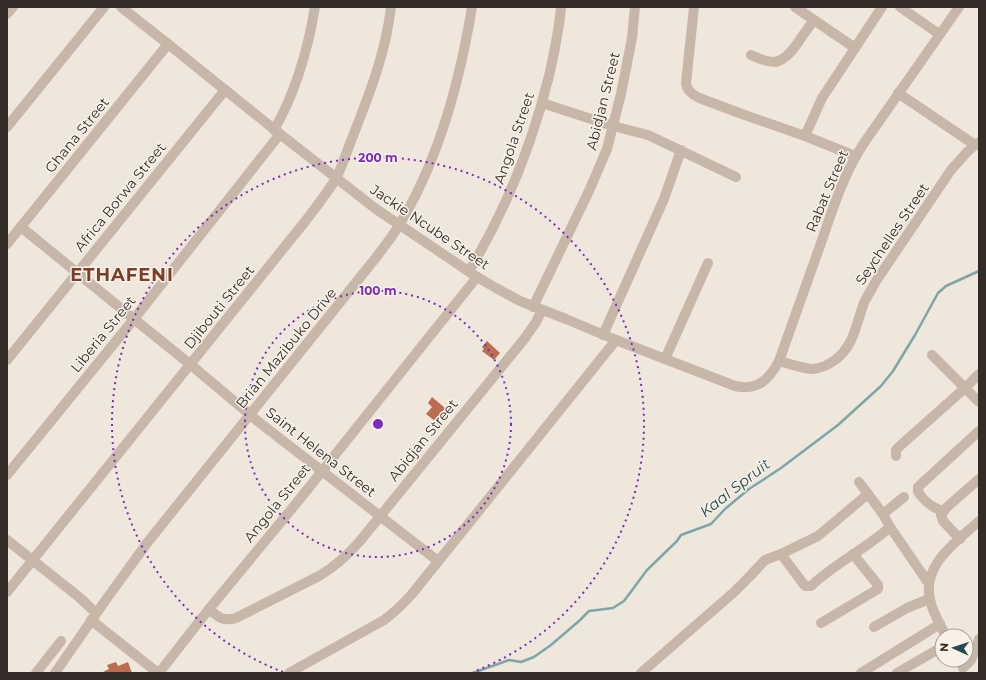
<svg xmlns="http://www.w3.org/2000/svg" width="986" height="680" font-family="Montserrat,sans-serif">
  <rect width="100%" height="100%" fill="#efe7dc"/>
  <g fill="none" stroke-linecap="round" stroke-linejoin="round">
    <path stroke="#7ea6a9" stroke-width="2.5" d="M 473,673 L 509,660 L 521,662 L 534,657 L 551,645 L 579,621 L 589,611 L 613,608 L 624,601 L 647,570 L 677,541 L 681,535 L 711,524 L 725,509 L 749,489 L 781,468 L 838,425 L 881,386 L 893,371 L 915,335 L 938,293 L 946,286 L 979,271"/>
  </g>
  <g fill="#ba6d4f">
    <path d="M 487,341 L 500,353 L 494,360 L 482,351 L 484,349 L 482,347 Z"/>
    <path d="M 432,397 L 445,408 L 435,421 L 426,414 L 432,407 L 428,403 Z"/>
    <path d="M 116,662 L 118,666 L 128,662 L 132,673 L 101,673 L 109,669 L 107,665 Z"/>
  </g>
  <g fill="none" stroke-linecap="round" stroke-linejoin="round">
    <g stroke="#c6b7a9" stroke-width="10">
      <path d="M 121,7 L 168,44 L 280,134 L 376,209 L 477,277 L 496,288 L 520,301 L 566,319 L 616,340 L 735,386 C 757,391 769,380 779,361 C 793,321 807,282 821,243 C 833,208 844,173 864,143 L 959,7"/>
      <path d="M 694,7 L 686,83 C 687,92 694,96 702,99 L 742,114 L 805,136 L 855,156"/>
      <path d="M 795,7 L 855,48"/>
      <path d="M 900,7 L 939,34"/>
      <path d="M 7,14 L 13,7"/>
      <path d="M 751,55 C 774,66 782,65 797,44 C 802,36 808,28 814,20"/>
      <path d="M 898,93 L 975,145"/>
      <path d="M 542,103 L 613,126 L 648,135 L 736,177"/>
      <path d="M 7,127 L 104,7"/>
      <path d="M 274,130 C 296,92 308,49 315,7"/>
      <path d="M 805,136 L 822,98 L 830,86 L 882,7"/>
      <path d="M 21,227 L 134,319 L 191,365 L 260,423 L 438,561"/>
      <path d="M 7,244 L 168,44"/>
      <path d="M 469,271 C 506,210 532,145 549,76 C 554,54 559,30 561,7"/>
      <path d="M 533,307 L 589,191 L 607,149 L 621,94 L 632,38 L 635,7"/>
      <path d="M 603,335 L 664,199 L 681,150"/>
      <path d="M 932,355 L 979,402"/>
      <path d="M 665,359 L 708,263"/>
      <path d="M 7,360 L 225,90"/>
      <path d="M 779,361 C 790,364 801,368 812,369 C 821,369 828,365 835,360 C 854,346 856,324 864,303 C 867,296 872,289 876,281 L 951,170 L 968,151 L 979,142"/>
      <path d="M 896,456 L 896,450 L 901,445 L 965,388 L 979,374"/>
      <path d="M 7,475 L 134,319 L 280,134"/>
      <path d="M 859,482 L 883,514 L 890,527 L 929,584"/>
      <path d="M 944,511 C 932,508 925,502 918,492 L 918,487 L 979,431"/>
      <path d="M 883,514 L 904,497"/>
      <path d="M 960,539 L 943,521 L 941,515 L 946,508 L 979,479"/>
      <path d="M 7,540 L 79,597 L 96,613"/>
      <path d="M 781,554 L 805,586 L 811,586 C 835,563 866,549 890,527"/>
      <path d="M 7,592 L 303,224 C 314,210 325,196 335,180 C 342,168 346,153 351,141 C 368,98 386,53 391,7"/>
      <path d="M 209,609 C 218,617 223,622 236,618 L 319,576 C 336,566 347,556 360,541 L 525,338 L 536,322 L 542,310"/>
      <path d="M 91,620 L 158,673"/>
      <path d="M 821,623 L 878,589 L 878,585 L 853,554"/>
      <path d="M 874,627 L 907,608 L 929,599"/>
      <path d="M 946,636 C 940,624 932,612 930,599 C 922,564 957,542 979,521"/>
      <path d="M 963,668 L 971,660 L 979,639"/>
      <path d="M 36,673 L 61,641"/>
      <path d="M 55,673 L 105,601 L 147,543 L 378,255 C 385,245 393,236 399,225 C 438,162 460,80 472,7"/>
      <path d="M 159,673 L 209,609 L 299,500 L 477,277"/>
      <path d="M 289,673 L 384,620 C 395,612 403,604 412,594 L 616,340"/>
      <path d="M 641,673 L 733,593 L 751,575 L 765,560 L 781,554 L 818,536 L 868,494"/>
      <path d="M 861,673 L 940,624"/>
      <path d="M 897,673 L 942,647"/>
    </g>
  </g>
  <g fill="none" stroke="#7b2cbf" stroke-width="2" stroke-dasharray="2 4">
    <circle cx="378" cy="424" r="133"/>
    <path d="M283 672A266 266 0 1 1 473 672"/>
  </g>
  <g text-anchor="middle" stroke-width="3" stroke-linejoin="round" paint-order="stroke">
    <g font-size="14" fill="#342c28" stroke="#f7f1e8">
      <text transform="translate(603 101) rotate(-76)" y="5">Abidjan Street</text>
      <text transform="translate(77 135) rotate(-51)" y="5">Ghana Street</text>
      <text transform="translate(514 138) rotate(-71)" y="5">Angola Street</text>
      <text transform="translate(827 191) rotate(-67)" y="5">Rabat Street</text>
      <text transform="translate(120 197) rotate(-51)" y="5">Africa Borwa Street</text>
      <text transform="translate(430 227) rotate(34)" y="5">Jackie Ncube Street</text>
      <text transform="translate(892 234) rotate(-56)" y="5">Seychelles Street</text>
      <text transform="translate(219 307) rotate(-51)" y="5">Djibouti Street</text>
      <text transform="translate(103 334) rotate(-51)" y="5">Liberia Street</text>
      <text transform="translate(286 348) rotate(-51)" y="5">Brian Mazibuko Drive</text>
      <text transform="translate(423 440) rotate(-51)" y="5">Abidjan Street</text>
      <text transform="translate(321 452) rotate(38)" y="5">Saint Helena Street</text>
      <text transform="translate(277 503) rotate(-51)" y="5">Angola Street</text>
    </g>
    <g font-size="15" font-style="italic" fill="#224c51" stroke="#f7f1e8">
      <text transform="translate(735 488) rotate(-38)" y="5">Kaal Spruit</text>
    </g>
    <g font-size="18" font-weight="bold" letter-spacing="1" fill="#7b3f29" stroke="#f7f1e8">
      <text x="122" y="281">ETHAFENI</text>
    </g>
  </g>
  <circle cx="378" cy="424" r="6" fill="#7b2cbf" stroke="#f7f1e8" stroke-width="2"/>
  <g font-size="12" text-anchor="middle" font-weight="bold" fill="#7b2cbf" stroke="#f7f1e8" stroke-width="3" stroke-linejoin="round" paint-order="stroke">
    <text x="378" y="162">200 m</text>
    <text x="378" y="295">100 m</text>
  </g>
  <rect width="986" height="680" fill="none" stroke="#342c28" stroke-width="16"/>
  <g transform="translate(954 648) rotate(273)"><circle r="19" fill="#f7f1e8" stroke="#a9a29b"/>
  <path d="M0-3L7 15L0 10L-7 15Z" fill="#224c51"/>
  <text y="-6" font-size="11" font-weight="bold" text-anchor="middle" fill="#342c28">N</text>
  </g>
</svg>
